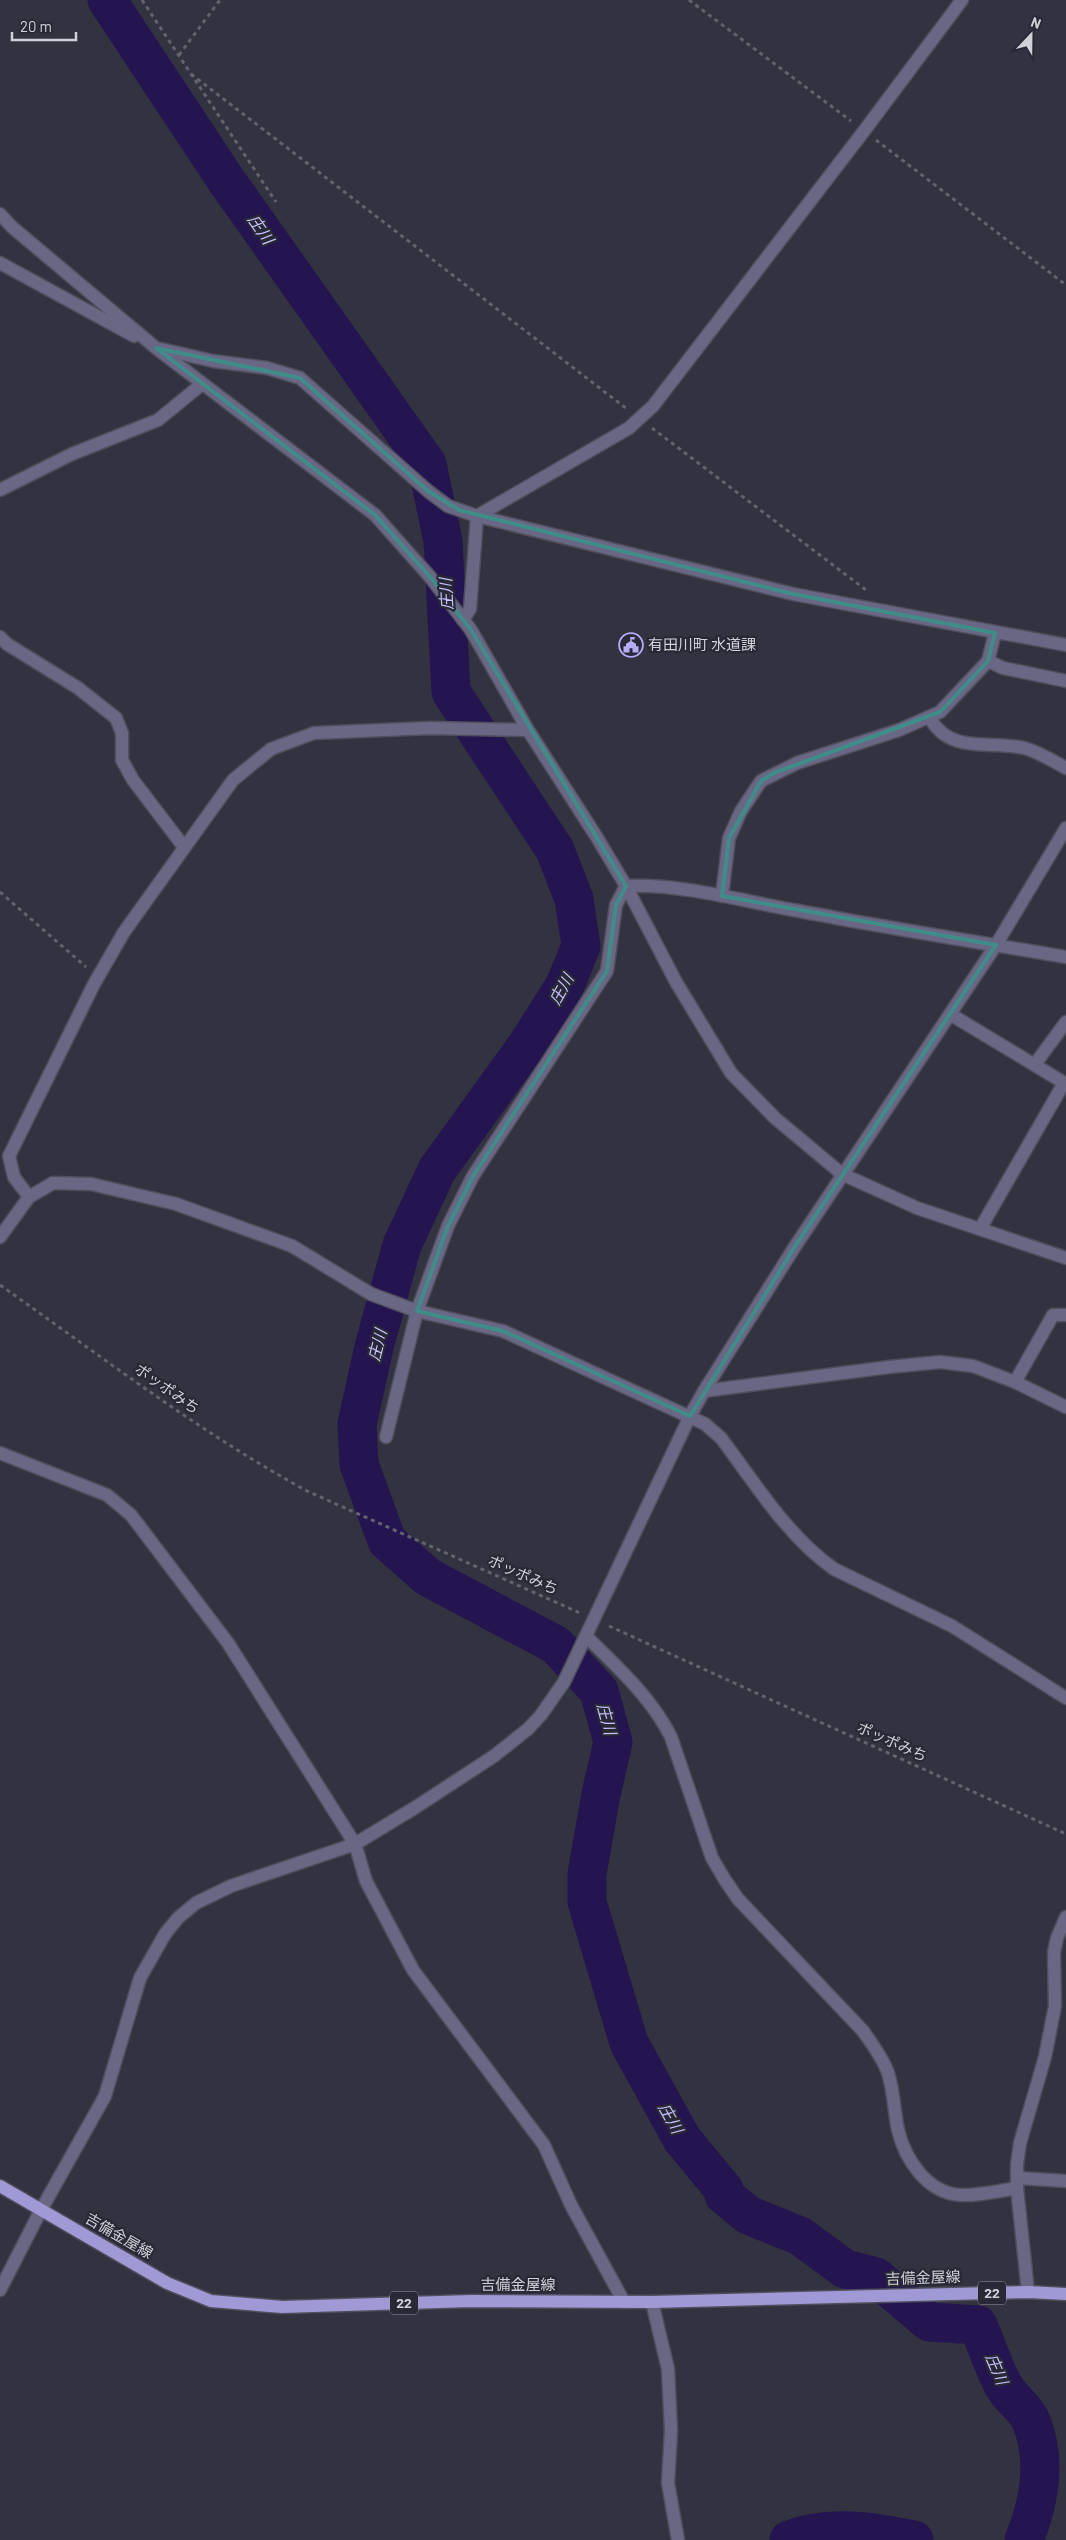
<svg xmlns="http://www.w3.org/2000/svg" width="1066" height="2540" font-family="Barlow,'Noto Sans JP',sans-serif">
  <rect width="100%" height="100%" fill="#333240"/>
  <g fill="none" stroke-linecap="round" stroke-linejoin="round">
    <g stroke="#241550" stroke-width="39">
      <path d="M 107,0 L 226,180 L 427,464 L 443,541 L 451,692 L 555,850 L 574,899 L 581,946 L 565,985 L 527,1045 L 437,1170 L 402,1245 L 374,1347 L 357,1424 L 359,1464 L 387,1541 L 428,1577 L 556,1645 L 599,1691 L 613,1742 L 601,1794 L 587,1874 L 587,1902 L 629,2043 L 682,2139 L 724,2190 L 724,2195 L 748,2215 L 800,2236 L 845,2269 L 876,2277 L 929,2322 L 978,2325 C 986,2343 996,2376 1007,2391 C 1015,2402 1026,2409 1031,2421 C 1047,2460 1039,2503 1024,2540"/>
      <path d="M 789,2540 C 829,2524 874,2532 914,2540"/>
    </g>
    <g stroke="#4f4e5c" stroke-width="15">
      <g id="minor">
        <path d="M 0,214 L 12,227 L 156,348 L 375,515 L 431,578 L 471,630 L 528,730 L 596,836 L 626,886 L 676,982 L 731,1073 L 775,1118 L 842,1174 L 917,1208 L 1066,1258"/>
        <path d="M 0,263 L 134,336"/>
        <path d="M 161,349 L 213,361 L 267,368 L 300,378 L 428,491 L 448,506 L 477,516 L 793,594 L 1066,645"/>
        <path d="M 0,490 L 72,454 L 158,420 L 202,384"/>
        <path d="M 463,620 L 470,609 L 477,516 L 629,428 L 653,406 L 864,131 L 962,0"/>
        <path d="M 0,637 L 7,644 L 78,688 L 116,718 L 122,733 L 122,760 L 133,780 L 184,847"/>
        <path d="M 988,661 L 1003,668 L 1066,681"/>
        <path d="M 930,718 C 950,755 991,740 1024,748 C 1039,752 1053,761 1066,768"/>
        <path d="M 626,886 C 685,884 742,901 799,911 C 888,928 977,942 1066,957"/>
        <path d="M 722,896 L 729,838 L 741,811 L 761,781 L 797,763 L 899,730 L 940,712 L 988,661 L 995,633"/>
        <path d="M 950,1014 L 1066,1084"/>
        <path d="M 1035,1064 L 1066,1022"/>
        <path d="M 29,1197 L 14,1177 L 9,1156 L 94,984 L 124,932 L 233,780 L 271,749 L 314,733 L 430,728 L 528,730"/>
        <path d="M 980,1229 L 1064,1083"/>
        <path d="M 0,1237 L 29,1197 L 53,1183 L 91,1184 L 176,1204 L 292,1246 L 371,1294 L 417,1311 L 503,1331 L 705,1424 L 721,1438 C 755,1483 787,1536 834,1569 L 952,1626 L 1066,1698"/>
        <path d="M 1015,1382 L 1053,1315 L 1066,1315"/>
        <path d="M 704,1391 L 889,1367 L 940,1362 L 973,1366 L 1015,1382 L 1066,1407"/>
        <path d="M 386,1437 L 417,1311 L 448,1226 L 473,1176 L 607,971 L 616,905 L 626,886"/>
        <path d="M 0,1453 L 107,1495 L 131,1515 L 228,1643 L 355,1844 L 366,1881 L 413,1970 L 544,2145 L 571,2205 L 624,2302"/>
        <path d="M 587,1637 C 618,1668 651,1697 671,1737 L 712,1858 L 725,1880 L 738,1899 L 863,2031 C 872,2044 883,2058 888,2073 C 894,2092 894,2111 898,2130 C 905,2159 927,2193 960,2195 C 979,2196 998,2191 1017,2188"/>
        <path d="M 1018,2178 L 1066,2181"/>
        <path d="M 0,2290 L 41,2210 L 105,2096 L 140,1978 L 165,1934 L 178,1918 L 196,1903 L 231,1886 L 355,1844 L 416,1807 L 494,1756 L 528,1729 L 541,1715 L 564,1682 L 690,1416 L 704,1391 L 794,1248 L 996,945 L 1066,828"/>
        <path d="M 1028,2292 L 1017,2188 L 1017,2164 L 1020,2143 L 1045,2057 L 1055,2006 L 1054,1952 L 1057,1938 L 1066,1917"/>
        <path d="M 652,2302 L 668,2369 L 671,2431 L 668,2483 L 678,2540"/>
      </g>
    </g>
    <g stroke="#4f4e5c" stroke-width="15">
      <path id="major" d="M 0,2186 L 167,2283 L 211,2301 L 282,2307 L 471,2301 L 652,2302 L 1028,2292 L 1066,2294"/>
    </g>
    <g stroke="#63626f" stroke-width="3" stroke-dasharray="4 4" stroke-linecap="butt">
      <path d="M 142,0 L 276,202"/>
      <path d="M 689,0 L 851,121"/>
      <path d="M 179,55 L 220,0"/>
      <path d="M 191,74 L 627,409"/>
      <path d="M 876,140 L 1066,285"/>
      <path d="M 652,428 L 866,590"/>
      <path d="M 0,892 L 86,967"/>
      <path d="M 0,1285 C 101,1356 199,1432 307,1491 L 580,1613"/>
      <path d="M 609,1626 L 1066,1834"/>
    </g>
    <use href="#minor" stroke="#6a6785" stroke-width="12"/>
    <use href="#major" stroke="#9f99d5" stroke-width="12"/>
  </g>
  <path fill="none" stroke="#3f8c89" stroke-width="4" stroke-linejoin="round" d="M 156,348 L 300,378 L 428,491 L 459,510 L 793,594 L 995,633 L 988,661 L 940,712 L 774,773 L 761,781 L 729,838 L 722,896 L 996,945 L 794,1248 L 690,1416 L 503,1331 L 417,1311 L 448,1226 L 473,1176 L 607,971 L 616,905 L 626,886 L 471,630 L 431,578 L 375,515 Z"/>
  <defs>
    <g id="civic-ring" transform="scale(1.25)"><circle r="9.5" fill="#292836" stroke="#b4acf9" stroke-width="1.5"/><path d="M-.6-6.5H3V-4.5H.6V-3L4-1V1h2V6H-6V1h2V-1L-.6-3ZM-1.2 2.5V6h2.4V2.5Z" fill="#b4acf9"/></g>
  </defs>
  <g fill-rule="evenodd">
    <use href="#civic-ring" x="631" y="645"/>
  </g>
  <g text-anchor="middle" stroke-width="4.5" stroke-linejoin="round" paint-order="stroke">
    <g fill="#292836" stroke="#9e9ea8" stroke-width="1">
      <rect x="978" y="2281.5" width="28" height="23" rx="4"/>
      <rect x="390" y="2291.5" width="28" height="23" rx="4"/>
    </g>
    <g font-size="14" font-weight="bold" fill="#d0d0d9">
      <text x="992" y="2298">22</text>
      <text x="404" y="2308">22</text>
    </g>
    <g font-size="15" fill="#d0d0d9" stroke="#292836" text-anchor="start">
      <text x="648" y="650">有田川町 水道課</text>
    </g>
    <g font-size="15" fill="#d0d0d9" stroke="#292836">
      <text transform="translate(167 1389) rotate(35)" y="5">ポッポみち</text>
      <text transform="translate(523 1575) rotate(24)" y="5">ポッポみち</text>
      <text transform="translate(892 1742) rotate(24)" y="5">ポッポみち</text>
      <text transform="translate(119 2236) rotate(30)" y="5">吉備金屋線</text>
      <text transform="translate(923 2278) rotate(-2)" y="5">吉備金屋線</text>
      <text x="518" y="2290">吉備金屋線</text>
    </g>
    <g font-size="16" font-style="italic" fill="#c8c3fd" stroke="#292836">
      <text transform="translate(261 229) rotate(55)" y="6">庄川</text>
      <text transform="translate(446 594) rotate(-93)" y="6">庄川</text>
      <text transform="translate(561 989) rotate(-61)" y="6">庄川</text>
      <text transform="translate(377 1345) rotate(-76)" y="6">庄川</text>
      <text transform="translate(607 1719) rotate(75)" y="6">庄川</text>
      <text transform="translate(671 2118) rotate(61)" y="6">庄川</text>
      <text transform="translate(997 2369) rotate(67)" y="6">庄川</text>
    </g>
  </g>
  <g transform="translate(1031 35) rotate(22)" stroke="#292836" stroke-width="4" paint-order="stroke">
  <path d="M0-4L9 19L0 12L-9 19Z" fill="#d0d0d9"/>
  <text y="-8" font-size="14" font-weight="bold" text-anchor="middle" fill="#d0d0d9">N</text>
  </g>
  <path d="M12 32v8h64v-8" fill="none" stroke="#d0d0d9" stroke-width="2.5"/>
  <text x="20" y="32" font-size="15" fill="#d0d0d9" stroke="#292836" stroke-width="4" paint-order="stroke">20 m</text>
</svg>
